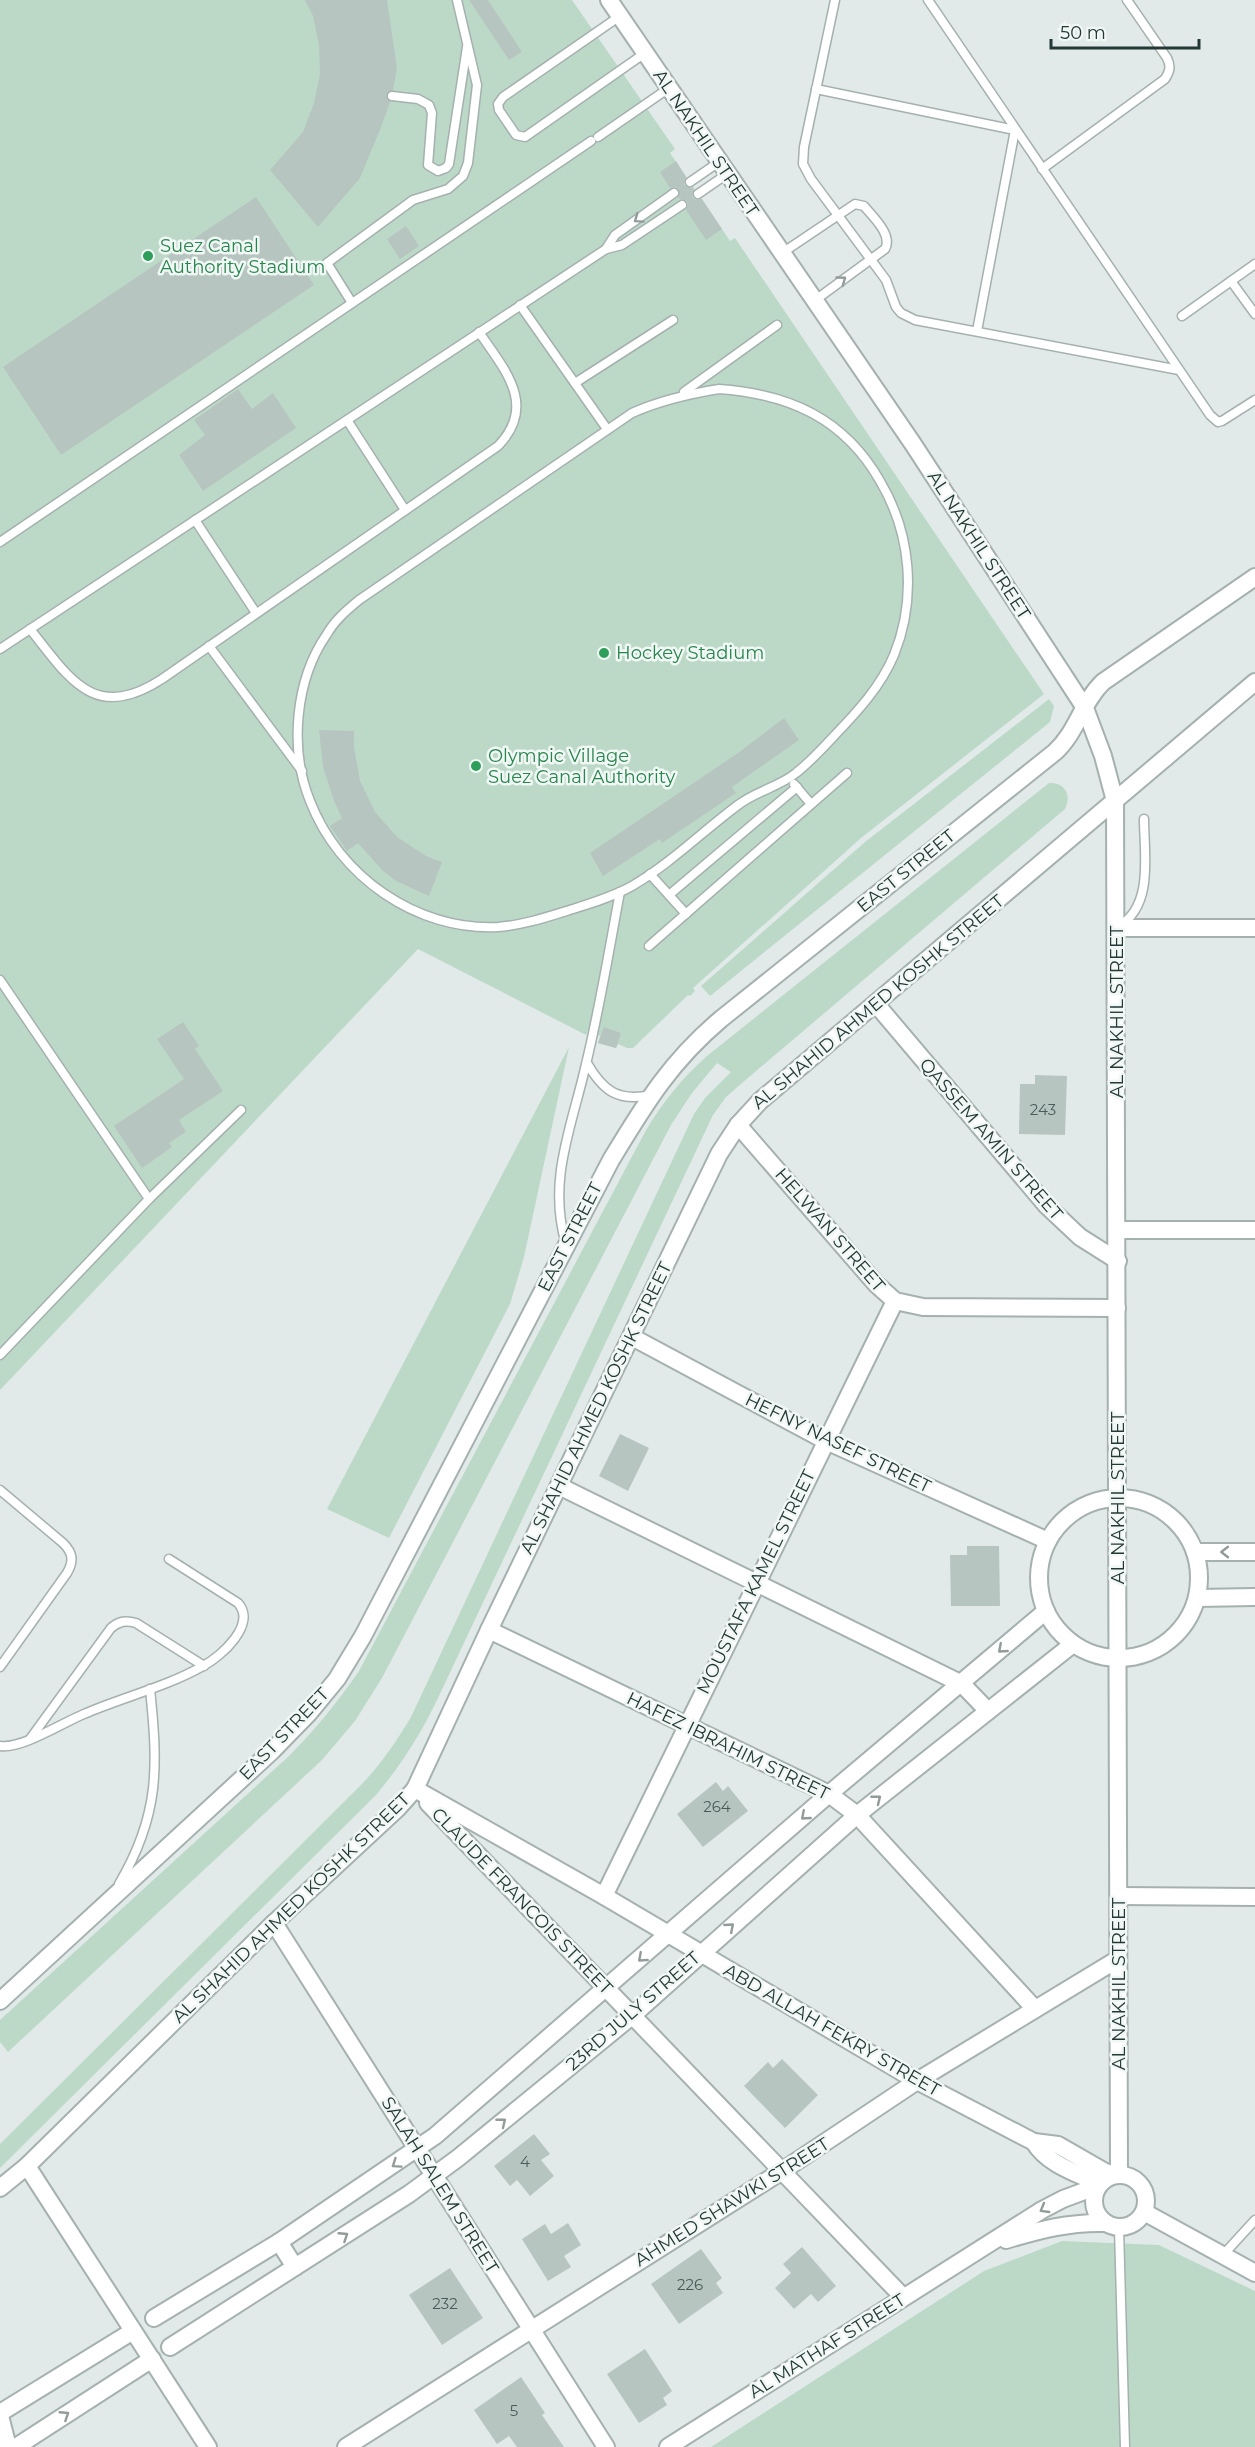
<svg xmlns="http://www.w3.org/2000/svg" width="1255" height="2447" font-family="Montserrat,sans-serif">
  <rect width="100%" height="100%" fill="#e1eae8"/>
  <g fill="#bcd9c8">
    <path d="M 0,0 L 572,0 L 675,149 L 670,153 L 722,229 L 730,241 L 735,238 L 1044,694 L 861,838 L 693,988 L 695,991 L 690,996 L 688,995 L 633,1048 L 627,1048 L 618,1044 L 616,1048 L 598,1043 L 600,1036 L 588,1030 L 586,1035 L 418,949 L 0,1390 Z"/>
    <path d="M 1049,699 L 1054,706 L 1050,722 L 710,996 L 701,986 L 865,842 Z"/>
    <path d="M 1049,783 C 1065,782 1072,795 1065,809 L 742,1083 L 726,1097 L 713,1115 L 438,1698 C 421,1734 401,1765 376,1795 L 0,2168 L 0,2144 L 361,1785 C 381,1764 396,1742 411,1717 L 694,1114 L 705,1098 L 731,1072 L 717,1063 L 692,1093 L 671,1125 L 382,1678 L 355,1721 L 322,1760 L 8,2052 L 0,2042 L 0,2020 L 289,1756 C 316,1729 338,1701 359,1671 L 645,1132 C 662,1103 682,1078 707,1056 Z"/>
    <path d="M 569,1047 L 524,1257 L 510,1304 L 389,1538 L 327,1509 Z"/>
    <path d="M 1062,2241 L 1159,2245 L 1255,2291 L 1255,2447 L 711,2447 L 984,2271 Z"/>
  </g>
  <g fill="#b7c5c1">
    <path d="M 305,0 L 387,0 L 397,68 L 393,90 L 386,95 L 390,102 L 381,127 L 360,178 L 318,227 L 270,170 L 303,132 L 314,103 L 320,74 L 319,45 L 313,16 Z"/>
    <path d="M 469,0 L 488,0 L 522,52 L 509,60 Z"/>
    <path d="M 676,161 L 686,177 L 684,185 L 694,189 L 692,197 L 696,200 L 702,199 L 722,229 L 706,240 L 686,210 L 688,205 L 687,201 L 678,198 L 679,190 L 676,187 L 670,188 L 660,172 Z"/>
    <path d="M 256,197 L 314,285 L 61,455 L 3,367 Z"/>
    <path d="M 406,226 L 419,246 L 400,259 L 387,239 Z"/>
    <path d="M 238,389 L 252,409 L 273,393 L 296,428 L 203,491 L 179,455 L 205,435 L 194,420 Z"/>
    <path d="M 784,718 L 799,740 L 732,787 L 736,793 L 662,843 L 660,839 L 603,876 L 590,853 L 738,753 Z"/>
    <path d="M 319,730 L 354,731 L 354,748 L 360,781 L 375,812 L 397,837 L 426,856 L 442,862 L 429,896 L 396,881 L 382,870 L 358,843 L 347,851 L 330,826 L 342,818 L 334,801 L 323,767 Z"/>
    <path d="M 183,1022 L 199,1046 L 195,1049 L 223,1091 L 179,1120 L 186,1132 L 169,1143 L 172,1147 L 142,1168 L 114,1126 L 184,1079 L 157,1039 Z"/>
    <path d="M 604,1027 L 621,1033 L 616,1048 L 598,1043 Z"/>
    <path d="M 1035,1075 L 1067,1076 L 1065,1135 L 1019,1134 L 1020,1084 L 1035,1084 Z"/>
    <path d="M 620,1434 L 649,1448 L 628,1491 L 599,1476 Z"/>
    <path d="M 967,1546 L 999,1546 L 1000,1606 L 951,1606 L 950,1555 L 967,1555 Z"/>
    <path d="M 716,1782 L 723,1791 L 728,1786 L 748,1811 L 703,1847 L 677,1814 Z"/>
    <path d="M 782,2059 L 818,2095 L 785,2128 L 744,2086 L 768,2062 L 773,2068 Z"/>
    <path d="M 534,2134 L 550,2154 L 541,2160 L 554,2176 L 530,2196 L 517,2180 L 510,2186 L 494,2166 Z"/>
    <path d="M 568,2223 L 581,2245 L 564,2256 L 571,2267 L 548,2281 L 522,2239 L 545,2224 L 551,2234 Z"/>
    <path d="M 802,2247 L 836,2286 L 818,2302 L 811,2294 L 794,2309 L 775,2288 L 791,2273 L 783,2264 Z"/>
    <path d="M 701,2249 L 722,2278 L 716,2283 L 723,2293 L 679,2324 L 651,2284 Z"/>
    <path d="M 450,2268 L 483,2318 L 442,2345 L 409,2295 Z"/>
    <path d="M 645,2349 L 672,2391 L 663,2398 L 667,2405 L 639,2423 L 607,2374 Z"/>
    <path d="M 521,2377 L 545,2413 L 542,2415 L 564,2447 L 517,2447 L 509,2436 L 497,2444 L 474,2410 Z"/>
  </g>
  <g fill="none" stroke-linecap="round" stroke-linejoin="round">
    <g stroke="#a5b1af" stroke-width="11">
      <g id="lane">
        <path d="M 835,0 L 804,147 L 803,164 L 811,179 L 886,280 L 896,307 L 901,313 L 915,320 L 1179,370"/>
        <path d="M 928,0 L 1210,415 L 1218,422 L 1222,421 L 1255,400"/>
        <path d="M 620,16 L 503,97 L 498,104 L 499,110 L 516,135 L 525,137 L 645,53"/>
        <path d="M 816,89 L 1015,130 L 977,331"/>
        <path d="M 392,96 L 418,99 L 429,105 L 432,113 L 428,165 L 438,171 L 446,168 L 449,164 L 467,47"/>
        <path d="M 598,137 L 669,88"/>
        <path d="M 1042,169 L 1165,79 C 1170,71 1171,66 1167,58 L 1127,0"/>
        <path d="M 690,182 L 719,162"/>
        <path d="M 698,194 L 727,174"/>
        <path d="M 606,249 L 615,235 L 674,193"/>
        <path d="M 782,253 L 855,204 L 864,206 C 873,217 893,235 885,249 L 814,301"/>
        <path d="M 1231,281 L 1255,314"/>
        <path d="M 352,303 L 327,263 L 413,200 L 448,189 L 463,176 L 468,163 L 477,85 L 457,0"/>
        <path d="M 520,305 L 607,429"/>
        <path d="M 1182,316 L 1255,264"/>
        <path d="M 575,383 L 673,320"/>
        <path d="M 719,389 C 789,394 844,418 880,481 C 911,533 917,598 894,655 C 881,686 858,711 835,735 C 823,748 810,762 796,773 C 779,787 756,791 738,805 C 703,831 670,864 632,886 C 614,896 595,902 576,908 C 550,916 525,925 498,927 C 416,931 339,876 310,801 C 289,749 295,680 327,634 C 335,620 347,610 359,600 L 632,413 C 661,400 688,394 719,389 Z"/>
        <path d="M 684,392 L 777,325"/>
        <path d="M 347,420 L 405,510"/>
        <path d="M 195,520 L 256,613"/>
        <path d="M 0,542 L 591,141"/>
        <path d="M 30,629 C 70,679 94,723 162,679 L 498,446 C 538,405 504,369 479,332"/>
        <path d="M 209,646 L 302,771"/>
        <path d="M 0,649 L 606,249 L 622,245 L 682,205"/>
        <path d="M 794,784 L 811,804"/>
        <path d="M 650,874 L 686,914"/>
        <path d="M 669,895 L 797,787"/>
        <path d="M 1119,926 C 1154,905 1144,854 1144,819"/>
        <path d="M 649,946 L 847,773"/>
        <path d="M 0,980 L 149,1199"/>
        <path d="M 587,1063 C 603,1091 618,1102 651,1095"/>
        <path d="M 566,1244 C 547,1180 572,1127 586,1064 C 600,1007 609,950 620,892"/>
        <path d="M 0,1355 L 149,1199 L 241,1110"/>
        <path d="M 0,1490 L 63,1543 C 73,1553 74,1561 67,1573 L 0,1667"/>
        <path d="M 30,1739 L 111,1628 C 119,1621 126,1620 136,1623 L 204,1666"/>
        <path d="M 0,1746 C 22,1749 62,1723 84,1714 C 123,1697 166,1687 203,1666 C 222,1656 257,1624 238,1603 L 169,1559"/>
        <path d="M 119,1884 C 160,1815 158,1766 150,1689"/>
        <path d="M 1119,2228 L 1125,2447"/>
        <path d="M 1223,2255 L 1255,2220"/>
      </g>
    </g>
    <g stroke="#a5b1af" stroke-width="20">
      <g id="street">
        <path d="M 609,0 L 913,444 L 1085,708 L 1103,756 L 1115,801 L 1119,2175"/>
        <path d="M 1117,928 L 1255,928"/>
        <path d="M 876,1004 L 1047,1206 L 1080,1237 L 1118,1261"/>
        <path d="M 738,1125 L 876,1284 L 895,1301 L 923,1307 L 1117,1308"/>
        <path d="M 1117,1230 L 1255,1230"/>
        <path d="M 632,1337 L 826,1441 L 1048,1541"/>
        <path d="M 559,1486 L 962,1684 L 988,1711"/>
        <circle cx="1119" cy="1578" r="80"/>
        <path d="M 1195,1552 L 1255,1552"/>
        <path d="M 1197,1598 L 1255,1597"/>
        <path d="M 489,1630 L 829,1794 L 857,1815 L 1035,2009"/>
        <path d="M 415,1789 L 604,1896 L 917,2081 L 1034,2142 L 1058,2145 L 1105,2172 L 1115,2175"/>
        <path d="M 428,1803 L 903,2297"/>
        <path d="M 604,1896 L 895,1301"/>
        <path d="M 1119,1896 L 1255,1897"/>
        <path d="M 274,1923 L 606,2447"/>
        <path d="M 0,2001 L 272,1751 L 309,1713 L 337,1679 L 363,1636 L 611,1160 C 645,1104 670,1062 721,1019 L 1055,752 C 1077,732 1082,702 1103,682 L 1255,577"/>
        <path d="M 1034,2142 C 1048,2165 1077,2173 1100,2184"/>
        <path d="M 27,2166 L 208,2447"/>
        <circle cx="1120" cy="2201" r="26"/>
        <path d="M 0,2188 L 27,2166 L 274,1923 L 397,1809 L 415,1789 L 489,1630 L 719,1154 L 738,1125 L 760,1101 L 1255,682"/>
        <path d="M 1144,2212 L 1255,2273"/>
        <path d="M 1006,2240 C 1039,2230 1069,2222 1105,2223"/>
        <path d="M 279,2242 L 295,2267"/>
        <path d="M 154,2318 L 279,2242 L 435,2136 L 829,1794 L 1046,1611"/>
        <path d="M 170,2347 L 409,2194 L 458,2158 L 633,2015 L 857,1815 L 1073,1644"/>
        <path d="M 0,2413 L 133,2331"/>
        <path d="M 0,2416 L 8,2447"/>
        <path d="M 16,2447 L 152,2359"/>
        <path d="M 346,2447 L 782,2171 L 917,2081 L 1118,1959"/>
        <path d="M 668,2447 L 1042,2210 L 1063,2199 L 1098,2186"/>
      </g>
    </g>
    <use href="#lane" stroke="#fff" stroke-width="8"/>
    <use href="#street" stroke="#fff" stroke-width="16"/>
  </g>
  <defs><path id="oneway-chevron" d="M-2-3.5L2.5 0L-2 3.5" fill="none" stroke-width="1.6" stroke-linecap="round" stroke-linejoin="round" transform="scale(1.5)"/></defs>
  <g stroke="#929c9a">
    <use href="#oneway-chevron" transform="translate(638 219) rotate(145)"/>
    <use href="#oneway-chevron" transform="translate(842 280) rotate(-36)"/>
    <use href="#oneway-chevron" transform="translate(1225 1552) rotate(-180)"/>
    <use href="#oneway-chevron" transform="translate(1002 1649) rotate(139)"/>
    <use href="#oneway-chevron" transform="translate(877 1799) rotate(-39)"/>
    <use href="#oneway-chevron" transform="translate(805 1816) rotate(139)"/>
    <use href="#oneway-chevron" transform="translate(730 1927) rotate(-41)"/>
    <use href="#oneway-chevron" transform="translate(642 1958) rotate(139)"/>
    <use href="#oneway-chevron" transform="translate(502 2122) rotate(-39)"/>
    <use href="#oneway-chevron" transform="translate(396 2164) rotate(146)"/>
    <use href="#oneway-chevron" transform="translate(1044 2209) rotate(150)"/>
    <use href="#oneway-chevron" transform="translate(344 2236) rotate(-33)"/>
    <use href="#oneway-chevron" transform="translate(65 2415) rotate(-33)"/>
  </g>
  <g fill="#2e9e5b" stroke="#f1f7f5" stroke-width="2">
    <circle cx="148" cy="256" r="6"/>
    <circle cx="604" cy="653" r="6"/>
    <circle cx="476" cy="766" r="6"/>
  </g>
  <g text-anchor="middle" stroke-width="5" stroke-linejoin="round" paint-order="stroke">
    <g font-size="15" fill="#495c59">
      <text x="1043" y="1115">243</text>
      <text x="717" y="1812">264</text>
      <text x="525" y="2167">4</text>
      <text x="690" y="2290">226</text>
      <text x="445" y="2309">232</text>
      <text x="514" y="2416">5</text>
    </g>
    <g font-size="18" fill="#243936" stroke="#f1f7f5">
      <text transform="translate(706 143) rotate(56)" y="6">AL NAKHIL STREET</text>
      <text transform="translate(979 545) rotate(57)" y="6">AL NAKHIL STREET</text>
      <text transform="translate(906 871) rotate(-39)" y="6">EAST STREET</text>
      <text transform="translate(878 1002) rotate(-40)" y="6">AL SHAHID AHMED KOSHK STREET</text>
      <text transform="translate(1117 1012) rotate(-90)" y="6">AL NAKHIL STREET</text>
      <text transform="translate(991 1139) rotate(49)" y="6">QASSEM AMIN STREET</text>
      <text transform="translate(830 1230) rotate(49)" y="6">HELWAN STREET</text>
      <text transform="translate(570 1237) rotate(-63)" y="6">EAST STREET</text>
      <text transform="translate(596 1408) rotate(-64)" y="6">AL SHAHID AHMED KOSHK STREET</text>
      <text transform="translate(838 1443) rotate(26)" y="6">HEFNY NASEF STREET</text>
      <text transform="translate(1118 1498) rotate(-90)" y="6">AL NAKHIL STREET</text>
      <text transform="translate(756 1582) rotate(-64)" y="6">MOUSTAFA KAMEL STREET</text>
      <text transform="translate(284 1734) rotate(-46)" y="6">EAST STREET</text>
      <text transform="translate(728 1746) rotate(26)" y="6">HAFEZ IBRAHIM STREET</text>
      <text transform="translate(522 1901) rotate(46)" y="6">CLAUDE FRANCOIS STREET</text>
      <text transform="translate(291 1908) rotate(-44)" y="6">AL SHAHID AHMED KOSHK STREET</text>
      <text transform="translate(1119 1984) rotate(-90)" y="6">AL NAKHIL STREET</text>
      <text transform="translate(633 2011) rotate(-41)" y="6">23RD JULY STREET</text>
      <text transform="translate(832 2030) rotate(30)" y="6">ABD ALLAH FEKRY STREET</text>
      <text transform="translate(440 2185) rotate(58)" y="6">SALAH SALEM STREET</text>
      <text transform="translate(732 2202) rotate(-32)" y="6">AHMED SHAWKI STREET</text>
      <text transform="translate(827 2346) rotate(-32)" y="6">AL MATHAF STREET</text>
    </g>
    <g font-size="18" fill="#27864d" stroke="#f1f7f5" text-anchor="start">
      <text x="160" y="252">Suez Canal<tspan x="160" dy="21">Authority Stadium</tspan></text>
      <text x="616" y="659">Hockey Stadium</text>
      <text x="488" y="762">Olympic Village<tspan x="488" dy="21">Suez Canal Authority</tspan></text>
    </g>
  </g>
  <path d="M1051 39v9h148v-9" fill="none" stroke="#243936" stroke-width="3"/>
  <text x="1060" y="39" font-size="18" fill="#243936" stroke="#f1f7f5" stroke-width="4.5" paint-order="stroke">50 m</text>
</svg>
